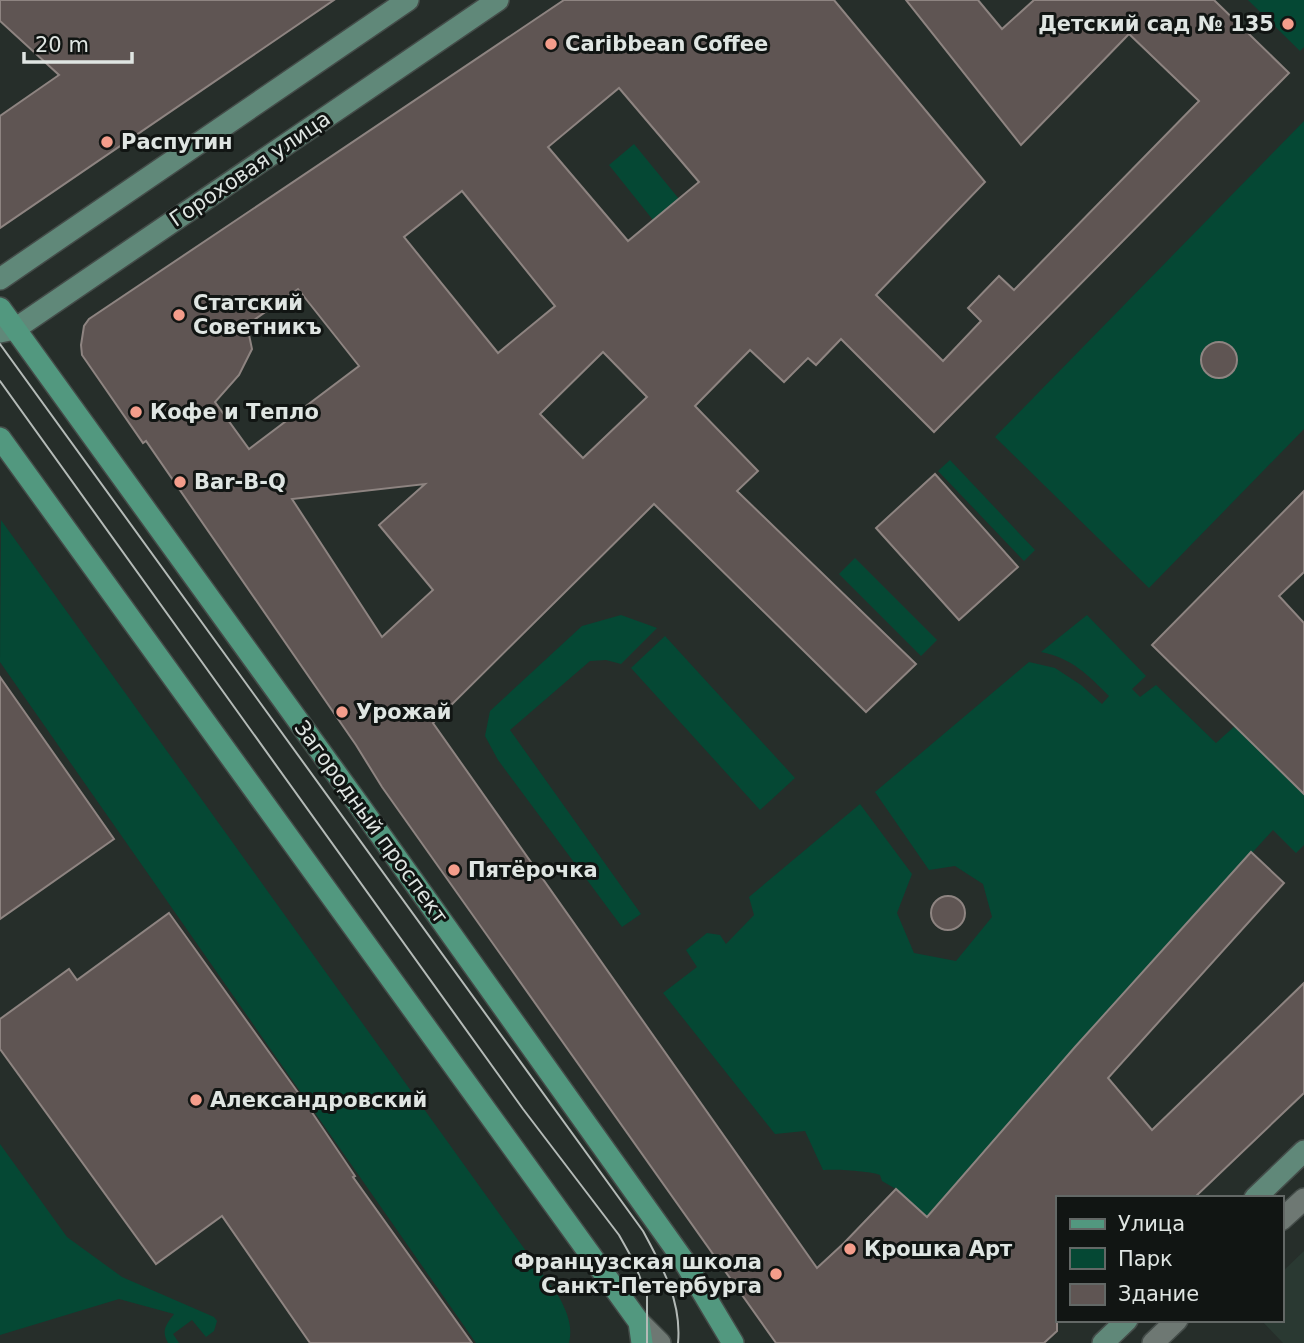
<svg xmlns="http://www.w3.org/2000/svg" width="1304" height="1343" font-family="'DejaVu Sans',sans-serif">
  <rect width="100%" height="100%" fill="#262e2a"/>
  <path fill="#2a3932" d="M 1304,1251 L 1304,1343 L 1283,1343 L 1261,1320 L 1281,1320 L 1281,1273 Z"/>
  <g fill="#054834" fill-rule="evenodd">
    <path d="M 1248,0 L 1304,0 L 1304,47 L 1300,51 Z"/>
    <path d="M 1304,121 L 1304,429 L 1149,588 L 995,437 ZM 1222,342 C 1235,348 1243,361 1231,372 C 1209,394 1182,347 1222,342 Z"/>
    <path d="M 634,144 L 679,199 L 653,220 L 609,165 Z"/>
    <path d="M 950,460 L 1035,550 L 1024,561 L 938,471 Z"/>
    <path d="M 1,520 L 559,1297 C 567,1312 573,1326 569,1343 L 476,1343 L 0,662 Z"/>
    <path d="M 855,558 L 937,640 L 921,656 L 839,574 Z"/>
    <path d="M 621,615 L 657,628 L 621,664 L 606,660 L 590,661 L 510,730 L 641,914 L 622,927 L 498,760 L 485,736 L 490,711 L 582,626 Z"/>
    <path d="M 1087,615 L 1146,676 L 1132,689 L 1140,697 L 1156,685 L 1216,743 L 1236,725 L 1304,794 L 1304,845 L 1296,853 L 1273,830 L 1075,1047 L 927,1217 L 896,1189 L 882,1181 L 880,1175 C 871,1171 834,1169 823,1170 L 805,1131 L 775,1134 L 663,993 L 697,967 L 686,950 L 707,933 L 720,935 L 726,944 L 754,915 L 749,897 L 860,804 L 912,874 L 897,913 L 914,953 L 956,961 L 992,917 L 983,884 L 955,866 L 929,870 L 875,792 L 1029,662 L 1055,668 L 1081,685 L 1102,704 L 1109,696 C 1088,675 1072,658 1041,652 Z"/>
    <path d="M 665,636 L 795,778 L 760,810 L 631,668 Z"/>
    <path d="M 0,1144 L 67,1237 L 122,1277 L 214,1317 L 217,1321 L 214,1331 L 206,1337 L 192,1320 L 173,1334 L 179,1343 L 168,1343 C 161,1330 166,1325 174,1314 L 119,1299 L 0,1335 Z"/>
  </g>
  <g fill="#5f5553" stroke="#8e8481" stroke-width="2" fill-rule="evenodd">
    <path d="M 0,0 L 334,0 L 0,228 L 0,116 L 59,75 L 0,21 Z"/>
    <path d="M 564,0 L 834,0 L 985,182 L 876,295 L 943,361 L 981,321 L 968,308 L 999,276 L 1014,290 L 1199,101 L 1129,34 L 1021,145 L 906,0 L 978,0 L 1002,29 L 1034,0 L 1214,0 L 1289,73 L 934,432 L 841,339 L 816,365 L 808,358 L 784,382 L 750,350 L 695,406 L 758,471 L 737,491 L 916,664 L 866,712 L 654,504 L 433,723 L 817,1268 L 844,1243 L 896,1189 L 927,1217 L 1075,1047 L 1251,852 L 1284,883 L 1108,1078 L 1152,1130 L 1304,983 L 1304,1093 L 1194,1198 L 1057,1198 L 1057,1331 L 1044,1343 L 776,1343 L 382,787 L 356,745 L 146,441 L 143,443 L 82,355 L 81,345 L 84,326 L 89,319 ZM 619,88 L 699,182 L 628,241 L 548,147 ZM 462,191 L 555,306 L 498,353 L 404,237 ZM 298,289 L 359,366 L 249,449 L 215,402 L 239,375 L 252,349 L 247,325 ZM 603,352 L 647,397 L 583,458 L 540,414 ZM 425,484 L 379,525 L 433,590 L 382,637 L 292,499 Z"/>
    <circle cx="1219" cy="360" r="18"/>
    <path d="M 935,474 L 1018,567 L 959,620 L 876,528 Z"/>
    <path d="M 1304,491 L 1304,572 L 1279,596 L 1304,623 L 1304,794 L 1152,645 Z"/>
    <path d="M 0,677 L 114,839 L 0,919 Z"/>
    <circle cx="948" cy="913" r="17"/>
    <path d="M 169,913 L 307,1105 L 355,1176 L 353,1177 L 472,1343 L 310,1343 L 222,1216 L 156,1264 L 0,1049 L 0,1019 L 69,969 L 77,980 Z"/>
  </g>
  <g fill="none" stroke-linecap="round" stroke-linejoin="round">
    <g stroke="#444c49" stroke-width="24">
      <g id="street">
        <path d="M 1281,1220 L 1304,1199"/>
        <path d="M 639,1322 L 660,1343"/>
        <path d="M 1153,1343 L 1177,1320"/>
      </g>
    </g>
    <g stroke="#444c49" stroke-width="24">
      <g id="secondary">
        <path d="M 0,279 L 408,0"/>
        <path d="M 0,332 L 15,329 L 498,0"/>
        <path d="M 1255,1198 L 1304,1151"/>
        <path d="M 1103,1343 L 1127,1320"/>
      </g>
    </g>
    <g stroke="#444c49" stroke-width="24">
      <g id="primary">
        <path d="M 0,308 L 359,805 L 684,1261 L 733,1343"/>
        <path d="M 0,438 L 639,1322 L 642,1343"/>
      </g>
    </g>
    <use href="#street" stroke="#6e7873" stroke-width="21"/>
    <use href="#secondary" stroke="#608879" stroke-width="21"/>
    <use href="#primary" stroke="#52987f" stroke-width="21"/>
    <g stroke="#b4bab7" stroke-width="2">
      <path d="M 0,344 L 643,1231 C 662,1266 682,1302 678,1343"/>
      <path d="M 0,381 L 523,1109 L 619,1235 L 633,1260 L 647,1295 L 647,1343"/>
    </g>
  </g>
  <g fill="#f49d8b" stroke="#111513" stroke-width="2.5">
    <circle cx="1288" cy="24" r="7"/>
    <circle cx="551" cy="44" r="7"/>
    <circle cx="107" cy="142" r="7"/>
    <circle cx="179" cy="315" r="7"/>
    <circle cx="136" cy="412" r="7"/>
    <circle cx="180" cy="482" r="7"/>
    <circle cx="342" cy="712" r="7"/>
    <circle cx="454" cy="870" r="7"/>
    <circle cx="196" cy="1100" r="7"/>
    <circle cx="850" cy="1249" r="7"/>
    <circle cx="776" cy="1274" r="7"/>
  </g>
  <g text-anchor="middle" stroke-width="6" stroke-linejoin="round" paint-order="stroke">
    <g font-size="21" font-weight="bold" fill="#dfe5e2" stroke="#111513" text-anchor="start">
      <text x="1274" y="31" text-anchor="end">Детский сад № 135</text>
      <text x="565" y="51">Caribbean Coffee</text>
      <text x="121" y="149">Распутин</text>
      <text x="193" y="310">Статский<tspan x="193" dy="24">Советникъ</tspan></text>
      <text x="150" y="419">Кофе и Тепло</text>
      <text x="194" y="489">Bar-B-Q</text>
      <text x="356" y="719">Урожай</text>
      <text x="468" y="877">Пятёрочка</text>
      <text x="210" y="1107">Александровский</text>
      <text x="864" y="1256">Крошка Арт</text>
      <text x="762" y="1269" text-anchor="end">Французская школа<tspan x="762" dy="24">Санкт-Петербурга</tspan></text>
    </g>
    <g font-size="21" fill="#dfe5e2" stroke="#111513">
      <text transform="translate(250 169) rotate(-34)" y="7">Гороховая улица</text>
      <text transform="translate(371 822) rotate(54)" y="7">Загородный проспект</text>
    </g>
  </g>
  <rect x="1056" y="1196" width="228" height="126" fill="#111513" stroke="#636866" stroke-width="2"/>
  <rect x="1070" y="1219" width="35" height="10" fill="#52987f" stroke="#636866" stroke-width="2"/>
  <text x="1118" y="1231" font-size="21" fill="#dfe5e2">Улица</text>
  <rect x="1070" y="1248" width="35" height="21" fill="#054834" stroke="#636866" stroke-width="2"/>
  <text x="1118" y="1266" font-size="21" fill="#dfe5e2">Парк</text>
  <rect x="1070" y="1284" width="35" height="21" fill="#5f5553" stroke="#636866" stroke-width="2"/>
  <text x="1118" y="1301" font-size="21" fill="#dfe5e2">Здание</text>
  <path d="M24 52v10h108v-10" fill="none" stroke="#dfe5e2" stroke-width="3.5"/>
  <text x="35" y="52" font-size="21" fill="#dfe5e2" stroke="#111513" stroke-width="5" paint-order="stroke">20 m</text>
</svg>
